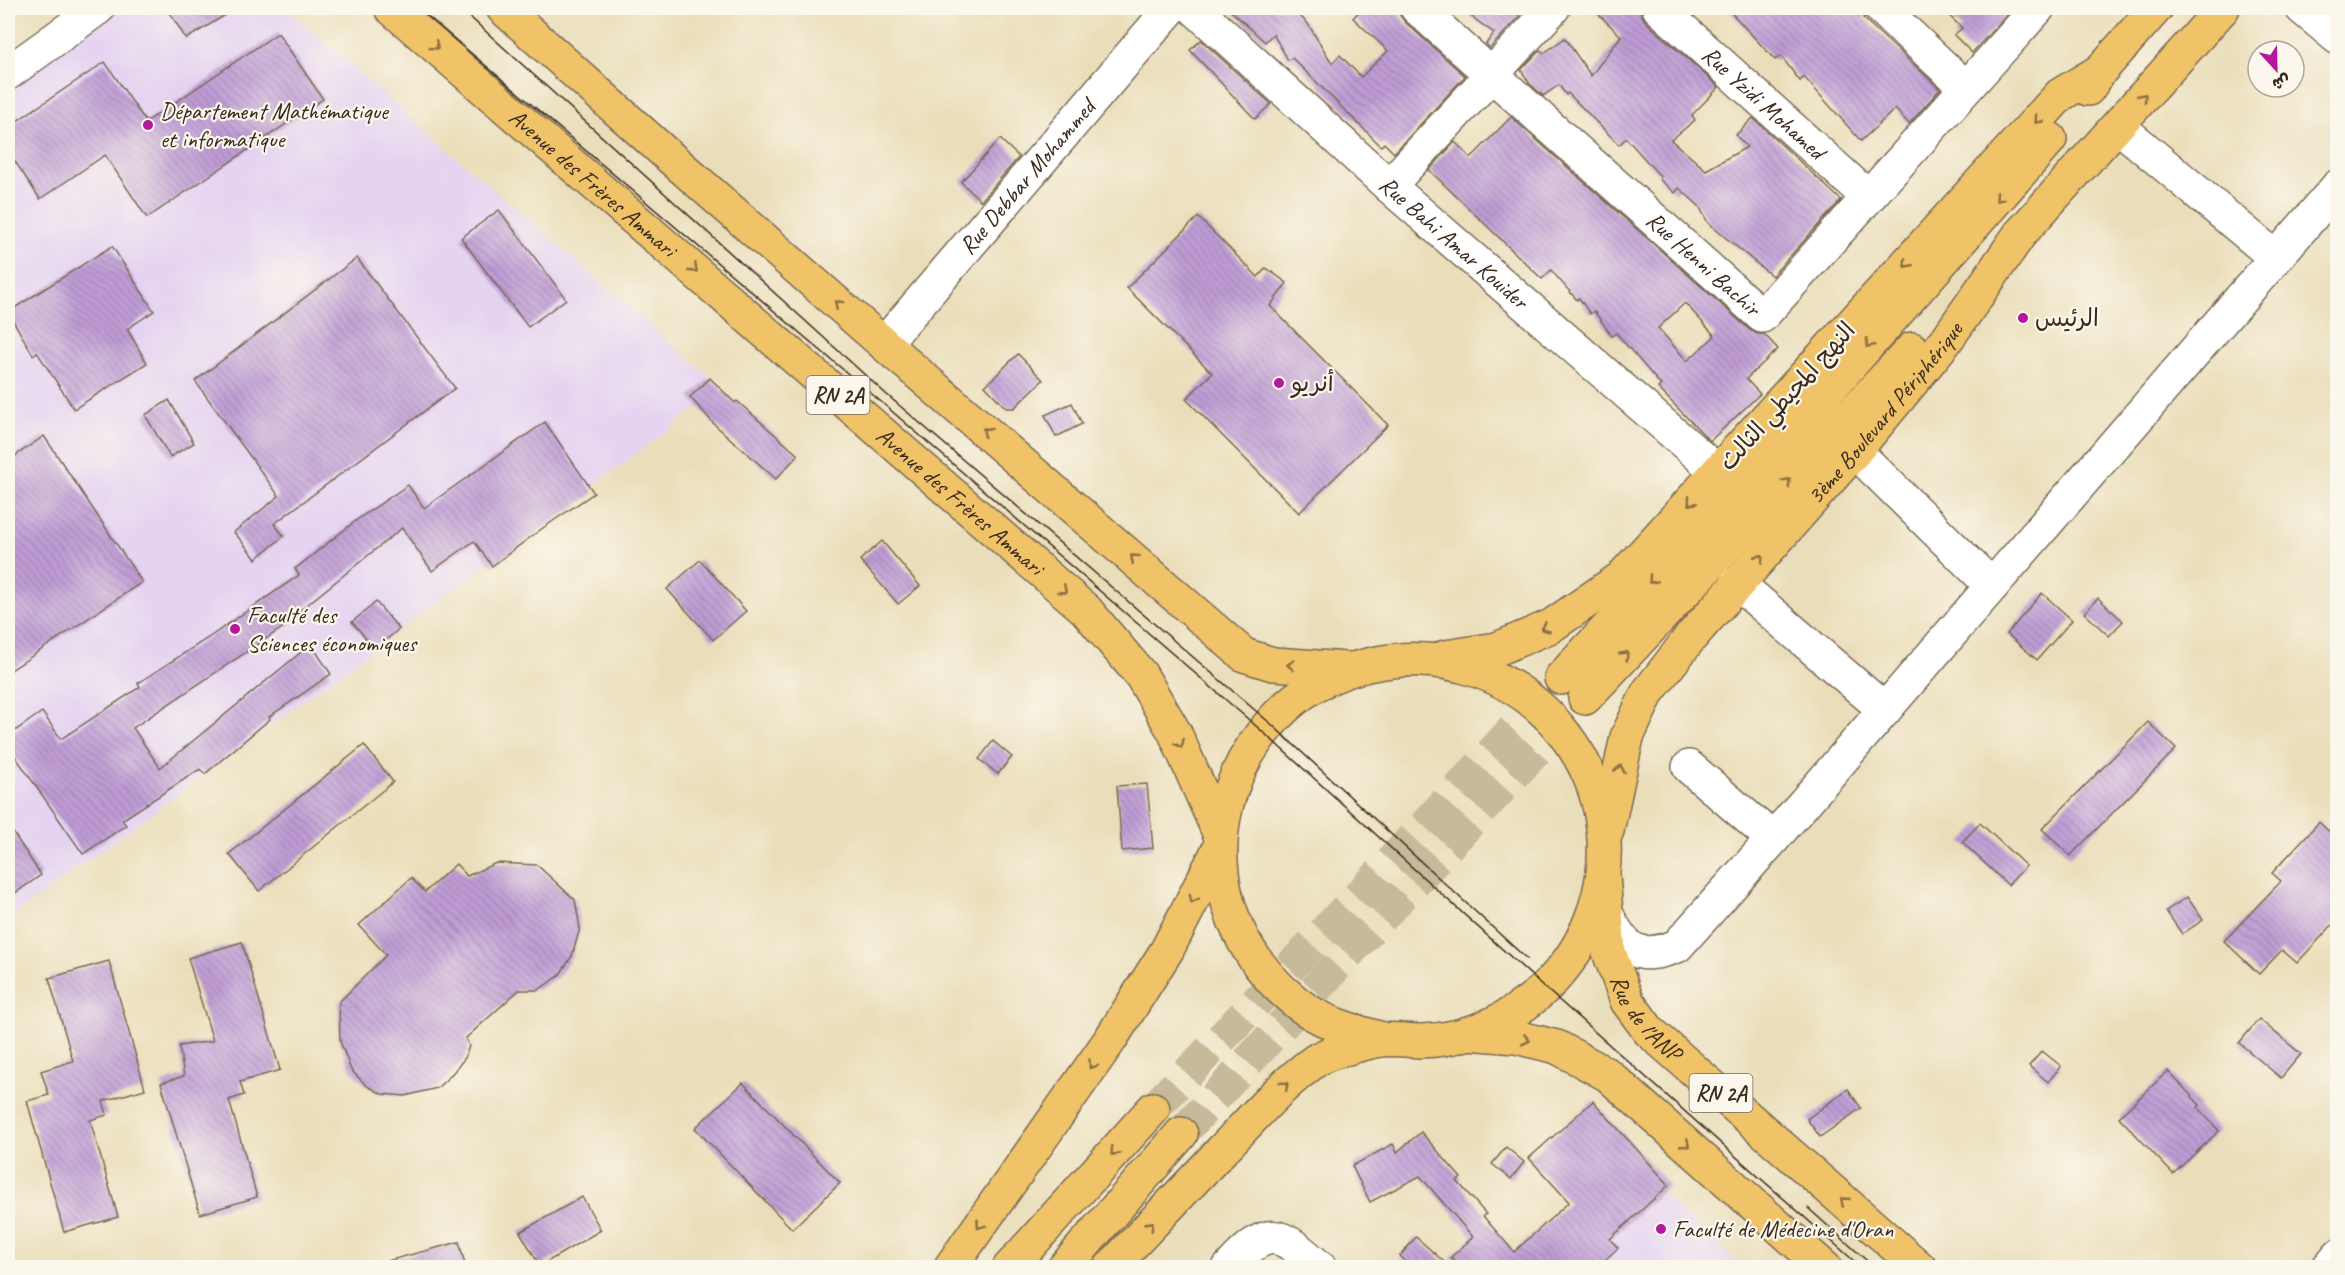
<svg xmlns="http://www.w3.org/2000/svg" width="2345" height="1275" font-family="Caveat,'Playpen Sans Arabic',sans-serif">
  <defs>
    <pattern id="building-back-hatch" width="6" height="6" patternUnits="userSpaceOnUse" patternTransform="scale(1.5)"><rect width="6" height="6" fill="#c09dd6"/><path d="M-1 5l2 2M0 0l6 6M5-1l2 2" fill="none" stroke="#9d80ad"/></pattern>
  </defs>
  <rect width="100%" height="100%" fill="#fbf7ec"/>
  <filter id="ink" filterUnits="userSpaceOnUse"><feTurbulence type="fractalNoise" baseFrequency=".0167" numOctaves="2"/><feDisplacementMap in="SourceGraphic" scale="12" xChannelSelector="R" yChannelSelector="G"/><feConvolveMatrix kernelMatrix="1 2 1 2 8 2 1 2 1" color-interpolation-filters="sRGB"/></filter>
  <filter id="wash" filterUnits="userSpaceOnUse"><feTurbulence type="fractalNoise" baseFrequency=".008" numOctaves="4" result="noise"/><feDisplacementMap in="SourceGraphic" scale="24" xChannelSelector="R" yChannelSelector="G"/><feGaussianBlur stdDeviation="1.35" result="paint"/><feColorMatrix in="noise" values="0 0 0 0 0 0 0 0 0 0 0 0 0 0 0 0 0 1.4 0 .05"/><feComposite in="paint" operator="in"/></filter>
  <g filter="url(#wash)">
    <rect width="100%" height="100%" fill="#eadeba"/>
    <g fill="#e4d3f1">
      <path d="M 84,8 L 285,8 L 723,389 L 8,920 L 8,63 Z"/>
      <path d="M 1657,1190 L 1742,1267 L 1586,1268 Z"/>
    </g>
    <g id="blocks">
      <g fill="url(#building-back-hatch)" fill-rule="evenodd">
        <path d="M 167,8 L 237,8 L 186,39 Z"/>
        <path d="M 1228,8 L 1292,8 L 1308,24 L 1332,63 L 1340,55 L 1361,77 L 1388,51 L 1353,18 L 1362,8 L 1399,8 L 1399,14 L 1405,22 L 1465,76 L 1394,153 L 1384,143 L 1381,146 L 1292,58 L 1288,60 L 1273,34 L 1265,42 Z"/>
        <path d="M 1459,8 L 1509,8 L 1520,16 L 1490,48 L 1486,44 L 1494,33 Z"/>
        <path d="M 1592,8 L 1640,8 L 1641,14 L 1646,22 L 1719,87 L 1692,115 L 1695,120 L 1671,140 L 1706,170 L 1747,147 L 1736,135 L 1753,118 L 1841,200 L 1772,276 L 1708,223 L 1699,206 L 1679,188 L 1675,193 L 1660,180 L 1660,176 L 1626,138 L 1619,145 L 1568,93 L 1566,95 L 1559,85 L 1543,96 L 1530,84 L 1521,70 L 1540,50 L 1544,53 L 1565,38 L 1591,76 L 1621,36 Z"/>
        <path d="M 1727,8 L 1863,8 L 1865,17 L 1863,18 L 1940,89 L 1909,124 L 1895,109 L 1861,141 L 1804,77 L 1800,81 L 1781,56 L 1775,60 Z"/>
        <path d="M 1941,8 L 2009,8 L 2011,10 L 1972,53 L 1954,35 L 1962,28 Z"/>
        <path d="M 278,33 L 323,99 L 147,218 L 105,155 L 40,199 L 8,151 L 8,127 L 105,62 L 146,122 Z"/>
        <path d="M 1201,40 L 1271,104 L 1255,119 L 1190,50 Z"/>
        <path d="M 1511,117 L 1750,330 L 1758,334 L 1764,334 L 1778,349 L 1746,379 L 1760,394 L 1710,441 L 1658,388 L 1661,385 L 1616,333 L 1612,336 L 1594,311 L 1590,314 L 1579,298 L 1577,300 L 1551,270 L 1542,279 L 1429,170 L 1455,142 L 1471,158 ZM 1685,303 L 1715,336 L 1687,361 L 1658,328 Z"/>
        <path d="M 1000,139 L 1019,157 L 981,201 L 961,182 Z"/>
        <path d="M 499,210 L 566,299 L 528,327 L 461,238 Z"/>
        <path d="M 1198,217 L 1258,277 L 1266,268 L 1287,283 L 1270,306 L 1388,425 L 1299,513 L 1186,399 L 1212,373 L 1127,288 Z"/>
        <path d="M 112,246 L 154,311 L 127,329 L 147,363 L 74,409 L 37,352 L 33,355 L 8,312 Z"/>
        <path d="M 357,258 L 455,388 L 274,524 L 284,536 L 256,559 L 234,532 L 279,496 L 195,381 Z"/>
        <path d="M 1018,354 L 1043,380 L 1014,408 L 1006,408 L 985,386 Z"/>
        <path d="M 710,378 L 735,403 L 737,401 L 798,455 L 776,479 L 715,425 L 690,397 Z"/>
        <path d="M 169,400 L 194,443 L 170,457 L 145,415 Z"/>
        <path d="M 1072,403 L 1082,424 L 1056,437 L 1045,415 Z"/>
        <path d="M 545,422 L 594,493 L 540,530 L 492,566 L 474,541 L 432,571 L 402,528 L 292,617 L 294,620 L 133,728 L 160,768 L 311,644 L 331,674 L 269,717 L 270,719 L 205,774 L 200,769 L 122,820 L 126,825 L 83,854 L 8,746 L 8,736 L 42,712 L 61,739 L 140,687 L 138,683 L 208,638 L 299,575 L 295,569 L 358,519 L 408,485 L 424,508 Z"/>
        <path d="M 44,436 L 142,582 L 8,672 L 8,461 Z"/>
        <path d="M 882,541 L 920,586 L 898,604 L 860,560 Z"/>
        <path d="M 700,560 L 746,611 L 713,640 L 667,589 Z"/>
        <path d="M 2042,593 L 2072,620 L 2037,660 L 2007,634 Z"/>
        <path d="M 2098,598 L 2123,621 L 2109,636 L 2084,613 Z"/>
        <path d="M 376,602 L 399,629 L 375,649 L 352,622 Z"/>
        <path d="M 2148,722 L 2176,749 L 2070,856 L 2042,829 Z"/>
        <path d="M 993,741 L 1012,757 L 998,774 L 979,759 Z"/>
        <path d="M 364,745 L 393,782 L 259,891 L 229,854 Z"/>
        <path d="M 1147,784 L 1153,848 L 1122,851 L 1117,786 Z"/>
        <path d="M 2319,822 L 2337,839 L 2337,920 L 2297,963 L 2282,950 L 2259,974 L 2224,941 L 2281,881 L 2272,873 Z"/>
        <path d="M 1980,823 L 2026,866 L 2008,885 L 1962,842 Z"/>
        <path d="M 8,825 L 41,875 L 8,898 Z"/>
        <path d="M 496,863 L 537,865 L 575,900 L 580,928 L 572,956 L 559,976 L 538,990 L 519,990 L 466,1038 L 469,1046 L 465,1058 L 450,1076 L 437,1088 L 405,1096 L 382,1094 L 367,1086 L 351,1070 L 340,1041 L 339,1002 L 386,955 L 359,925 L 411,878 L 425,892 L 456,864 L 467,876 Z"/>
        <path d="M 2187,897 L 2203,920 L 2182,934 L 2166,911 Z"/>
        <path d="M 242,942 L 280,1070 L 240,1082 L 244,1095 L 229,1100 L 257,1197 L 200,1214 L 161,1083 L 184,1076 L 179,1046 L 213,1041 L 188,958 Z"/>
        <path d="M 109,961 L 145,1089 L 103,1101 L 107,1115 L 90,1120 L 118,1217 L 64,1232 L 27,1101 L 49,1095 L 41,1071 L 73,1061 L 49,978 Z"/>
        <path d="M 2259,1019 L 2301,1054 L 2281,1078 L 2239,1043 Z"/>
        <path d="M 2042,1051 L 2061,1066 L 2048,1082 L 2029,1066 Z"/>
        <path d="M 2168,1071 L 2200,1105 L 2198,1108 L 2219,1131 L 2173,1174 L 2119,1117 Z"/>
        <path d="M 743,1083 L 840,1183 L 792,1229 L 695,1128 Z"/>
        <path d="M 1848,1089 L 1861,1108 L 1820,1137 L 1807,1119 Z"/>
        <path d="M 1593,1101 L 1669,1185 L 1610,1239 L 1618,1248 L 1596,1268 L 1461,1268 L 1451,1257 L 1473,1237 L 1420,1176 L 1370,1202 L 1352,1166 L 1393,1144 L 1397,1152 L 1421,1132 L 1461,1178 L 1457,1181 L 1486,1214 L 1483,1216 L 1514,1252 L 1569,1202 L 1529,1158 Z"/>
        <path d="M 1506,1147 L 1524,1162 L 1511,1179 L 1492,1164 Z"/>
        <path d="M 582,1197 L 601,1230 L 540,1266 L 520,1232 Z"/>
        <path d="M 1416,1237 L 1451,1268 L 1413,1268 L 1400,1256 Z"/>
        <path d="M 459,1242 L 466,1268 L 388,1268 L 387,1261 Z"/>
      </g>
    </g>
  </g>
  <g filter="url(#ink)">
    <use href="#blocks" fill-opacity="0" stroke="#786955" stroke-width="1.5"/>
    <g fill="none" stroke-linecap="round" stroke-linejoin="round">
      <g stroke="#c7ba9b" stroke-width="33" stroke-dasharray="33 16" stroke-linecap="butt">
        <path d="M 1153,1109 L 1373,881 L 1561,678"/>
        <path d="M 1181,1134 L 1585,698"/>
      </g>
      <g stroke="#786955" stroke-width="36">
        <g id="minor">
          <path id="s1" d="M 1194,8 L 1389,186 L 1718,472"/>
          <path id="s2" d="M 1417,8 L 1762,316 L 2038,8"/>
          <path id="s3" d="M 1659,8 L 1868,197"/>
          <path d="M 1881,8 L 1966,88"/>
          <path d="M 2302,8 L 2338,38"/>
          <path d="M 8,73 L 98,8"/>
          <path d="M 2118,126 L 2276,258"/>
          <path d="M 1389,186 L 1553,8"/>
          <path id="s4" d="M 884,344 L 1171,8"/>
          <path d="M 1855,451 L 1992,586"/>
          <path d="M 1737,583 L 1885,710"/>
          <path d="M 1689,767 L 1773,839"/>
          <path d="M 1606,913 C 1624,949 1636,962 1677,946 L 1773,839 L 2338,186"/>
          <path d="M 1229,1268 C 1270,1223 1279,1232 1320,1268"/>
          <path d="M 2328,1268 L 2338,1256"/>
        </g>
      </g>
      <g stroke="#786955" stroke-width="36">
        <g id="major">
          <path id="s5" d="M 391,8 L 1086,610 L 1141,675 L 1175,733 L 1220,835"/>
          <path d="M 503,8 L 664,152 L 884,344 L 1244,655 L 1273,664 L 1349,669"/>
          <path id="s6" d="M 1603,875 L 1609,952 L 1627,1001 L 1649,1031 L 1920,1268"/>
          <path d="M 1468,1033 L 1516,1037 L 1557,1047 L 1608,1075 L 1825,1268"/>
        </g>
      </g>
      <g stroke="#786955" stroke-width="36">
        <g id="highway">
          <path d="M 2088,89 L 2100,71 L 2156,8"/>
          <path d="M 1445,657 L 1497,649 L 1551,626 L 1621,578 L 2060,95 L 2100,71"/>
          <path d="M 1561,678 L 1816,404 L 2050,139"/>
          <path d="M 1585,698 L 1912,349"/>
          <path id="s7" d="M 1607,831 L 1627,737 L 1648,692 L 1690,638 L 1855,451 L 1945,342 L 2020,234 L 2223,8"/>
          <path d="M 950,1268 L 1110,1040 L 1167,950 L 1220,847"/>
          <path d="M 1009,1268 L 1153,1109"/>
          <path d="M 1064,1268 L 1181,1134"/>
          <path d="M 1110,1268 C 1148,1228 1186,1188 1224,1148 C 1253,1118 1280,1086 1315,1061 C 1325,1053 1368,1042 1382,1040 C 1394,1038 1408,1041 1421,1041 C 1486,1040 1551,997 1581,941 C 1659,793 1529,628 1368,665 C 1332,673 1299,691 1274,719 C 1195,805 1205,931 1297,1003 C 1322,1023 1353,1031 1383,1039"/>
        </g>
      </g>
      <use href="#minor" stroke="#fff" stroke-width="33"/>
      <use href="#major" stroke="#f0c369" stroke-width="33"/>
      <use href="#highway" stroke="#f0c369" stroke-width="33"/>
      <g stroke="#3b2a1e" stroke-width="1.5">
        <path d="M 418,8 L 880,401 L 1263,732 L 1544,987 L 1862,1268"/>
        <path d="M 460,8 L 886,394 L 1270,723 L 1527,959"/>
        <path d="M 1808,1208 L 1875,1268"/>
      </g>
    </g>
    <defs><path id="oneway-chevron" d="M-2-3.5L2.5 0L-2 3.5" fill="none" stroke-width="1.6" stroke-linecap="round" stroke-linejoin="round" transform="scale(1.5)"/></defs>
    <g stroke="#8c6f40">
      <use href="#oneway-chevron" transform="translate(435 46) rotate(41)"/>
      <use href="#oneway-chevron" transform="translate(2143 97) rotate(-48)"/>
      <use href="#oneway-chevron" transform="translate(2038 120) rotate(132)"/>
      <use href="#oneway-chevron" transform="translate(1999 198) rotate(131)"/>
      <use href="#oneway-chevron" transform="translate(1907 264) rotate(132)"/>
      <use href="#oneway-chevron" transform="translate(694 269) rotate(41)"/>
      <use href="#oneway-chevron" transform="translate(838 304) rotate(-139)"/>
      <use href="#oneway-chevron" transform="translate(1869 344) rotate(131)"/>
      <use href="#oneway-chevron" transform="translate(986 431) rotate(-139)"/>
      <use href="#oneway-chevron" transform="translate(1787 482) rotate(-47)"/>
      <use href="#oneway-chevron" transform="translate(1691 502) rotate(132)"/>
      <use href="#oneway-chevron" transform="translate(1134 558) rotate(-139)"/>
      <use href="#oneway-chevron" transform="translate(1760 558) rotate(-48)"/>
      <use href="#oneway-chevron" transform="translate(1652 580) rotate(133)"/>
      <use href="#oneway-chevron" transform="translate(1063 590) rotate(41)"/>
      <use href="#oneway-chevron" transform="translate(1545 628) rotate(155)"/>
      <use href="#oneway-chevron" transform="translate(1625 655) rotate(-47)"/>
      <use href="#oneway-chevron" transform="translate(1291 665) rotate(-176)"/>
      <use href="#oneway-chevron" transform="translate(1180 744) rotate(66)"/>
      <use href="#oneway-chevron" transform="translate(1620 769) rotate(-78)"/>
      <use href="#oneway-chevron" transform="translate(1193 899) rotate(117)"/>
      <use href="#oneway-chevron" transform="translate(1526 1040) rotate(13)"/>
      <use href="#oneway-chevron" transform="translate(1092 1065) rotate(125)"/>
      <use href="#oneway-chevron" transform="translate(1285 1085) rotate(-40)"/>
      <use href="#oneway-chevron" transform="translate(1686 1144) rotate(42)"/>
      <use href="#oneway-chevron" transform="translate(1114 1152) rotate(132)"/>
      <use href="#oneway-chevron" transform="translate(1844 1201) rotate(-139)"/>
      <use href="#oneway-chevron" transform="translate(980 1225) rotate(125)"/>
      <use href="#oneway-chevron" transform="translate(1150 1225) rotate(-46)"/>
    </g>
  </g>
  <g fill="#b5179e" stroke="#fbf7ec" stroke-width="2">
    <circle cx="148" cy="125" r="6"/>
    <circle cx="2023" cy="318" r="6"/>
    <circle cx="1279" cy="383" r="6"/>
    <circle cx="235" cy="629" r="6"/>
    <circle cx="1661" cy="1229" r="6"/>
  </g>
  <g text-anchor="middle" stroke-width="4.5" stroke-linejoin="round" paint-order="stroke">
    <g fill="#fbf7ec" stroke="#75685c" stroke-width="1.5">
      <rect x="806.5" y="376" width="63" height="38" rx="4.5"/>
      <rect x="1689.5" y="1074" width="63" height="38" rx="4.5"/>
    </g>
    <g font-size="22" font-weight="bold" fill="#3b2a1e">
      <text x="838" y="403">RN 2A</text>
      <text x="1721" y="1101">RN 2A</text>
    </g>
    <g font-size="24" fill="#3b2a1e" stroke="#fbf7ec">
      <text dy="8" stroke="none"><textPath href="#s3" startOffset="141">Rue Yzidi Mohamed</textPath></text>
      <text dy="8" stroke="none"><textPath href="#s4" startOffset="220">Rue Debbar Mohammed</textPath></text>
      <text dy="8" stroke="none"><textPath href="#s5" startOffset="267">Avenue des Frères Ammari</textPath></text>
      <text dy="8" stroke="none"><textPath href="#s1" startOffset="350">Rue Bahi Amar Kouider</textPath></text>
      <text dy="8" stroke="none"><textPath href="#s2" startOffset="384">Rue Henni Bachir</textPath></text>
      <text transform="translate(1787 396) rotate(-48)" y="8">النهج المحيطي الثالث</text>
      <text dy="8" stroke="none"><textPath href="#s7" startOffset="512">3ème Boulevard Périphérique</textPath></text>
      <text dy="8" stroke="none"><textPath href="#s5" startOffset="753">Avenue des Frères Ammari</textPath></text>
      <text dy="8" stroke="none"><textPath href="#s6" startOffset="154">Rue de l'ANP</textPath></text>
    </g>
    <g font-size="24" fill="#3b2a1e" stroke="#fbf7ec" text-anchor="start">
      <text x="160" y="119">Département Mathématique<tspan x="160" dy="28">et informatique</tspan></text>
      <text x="2035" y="326">الرئيس</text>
      <text x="1291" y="391">أنريو</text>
      <text x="247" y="623">Faculté des<tspan x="247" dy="28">Sciences économiques</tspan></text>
      <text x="1673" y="1237">Faculté de Médecine d'Oran</text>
    </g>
  </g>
  <rect width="2345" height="1275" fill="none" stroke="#fbf7ec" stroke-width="30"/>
  <g transform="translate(2276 69) rotate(158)"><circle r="28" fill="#fbf7ec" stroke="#aea59a" stroke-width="1.5"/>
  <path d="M0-4.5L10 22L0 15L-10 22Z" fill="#b5179e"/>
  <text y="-9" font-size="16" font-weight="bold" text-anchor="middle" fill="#3b2a1e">ش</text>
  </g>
</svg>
